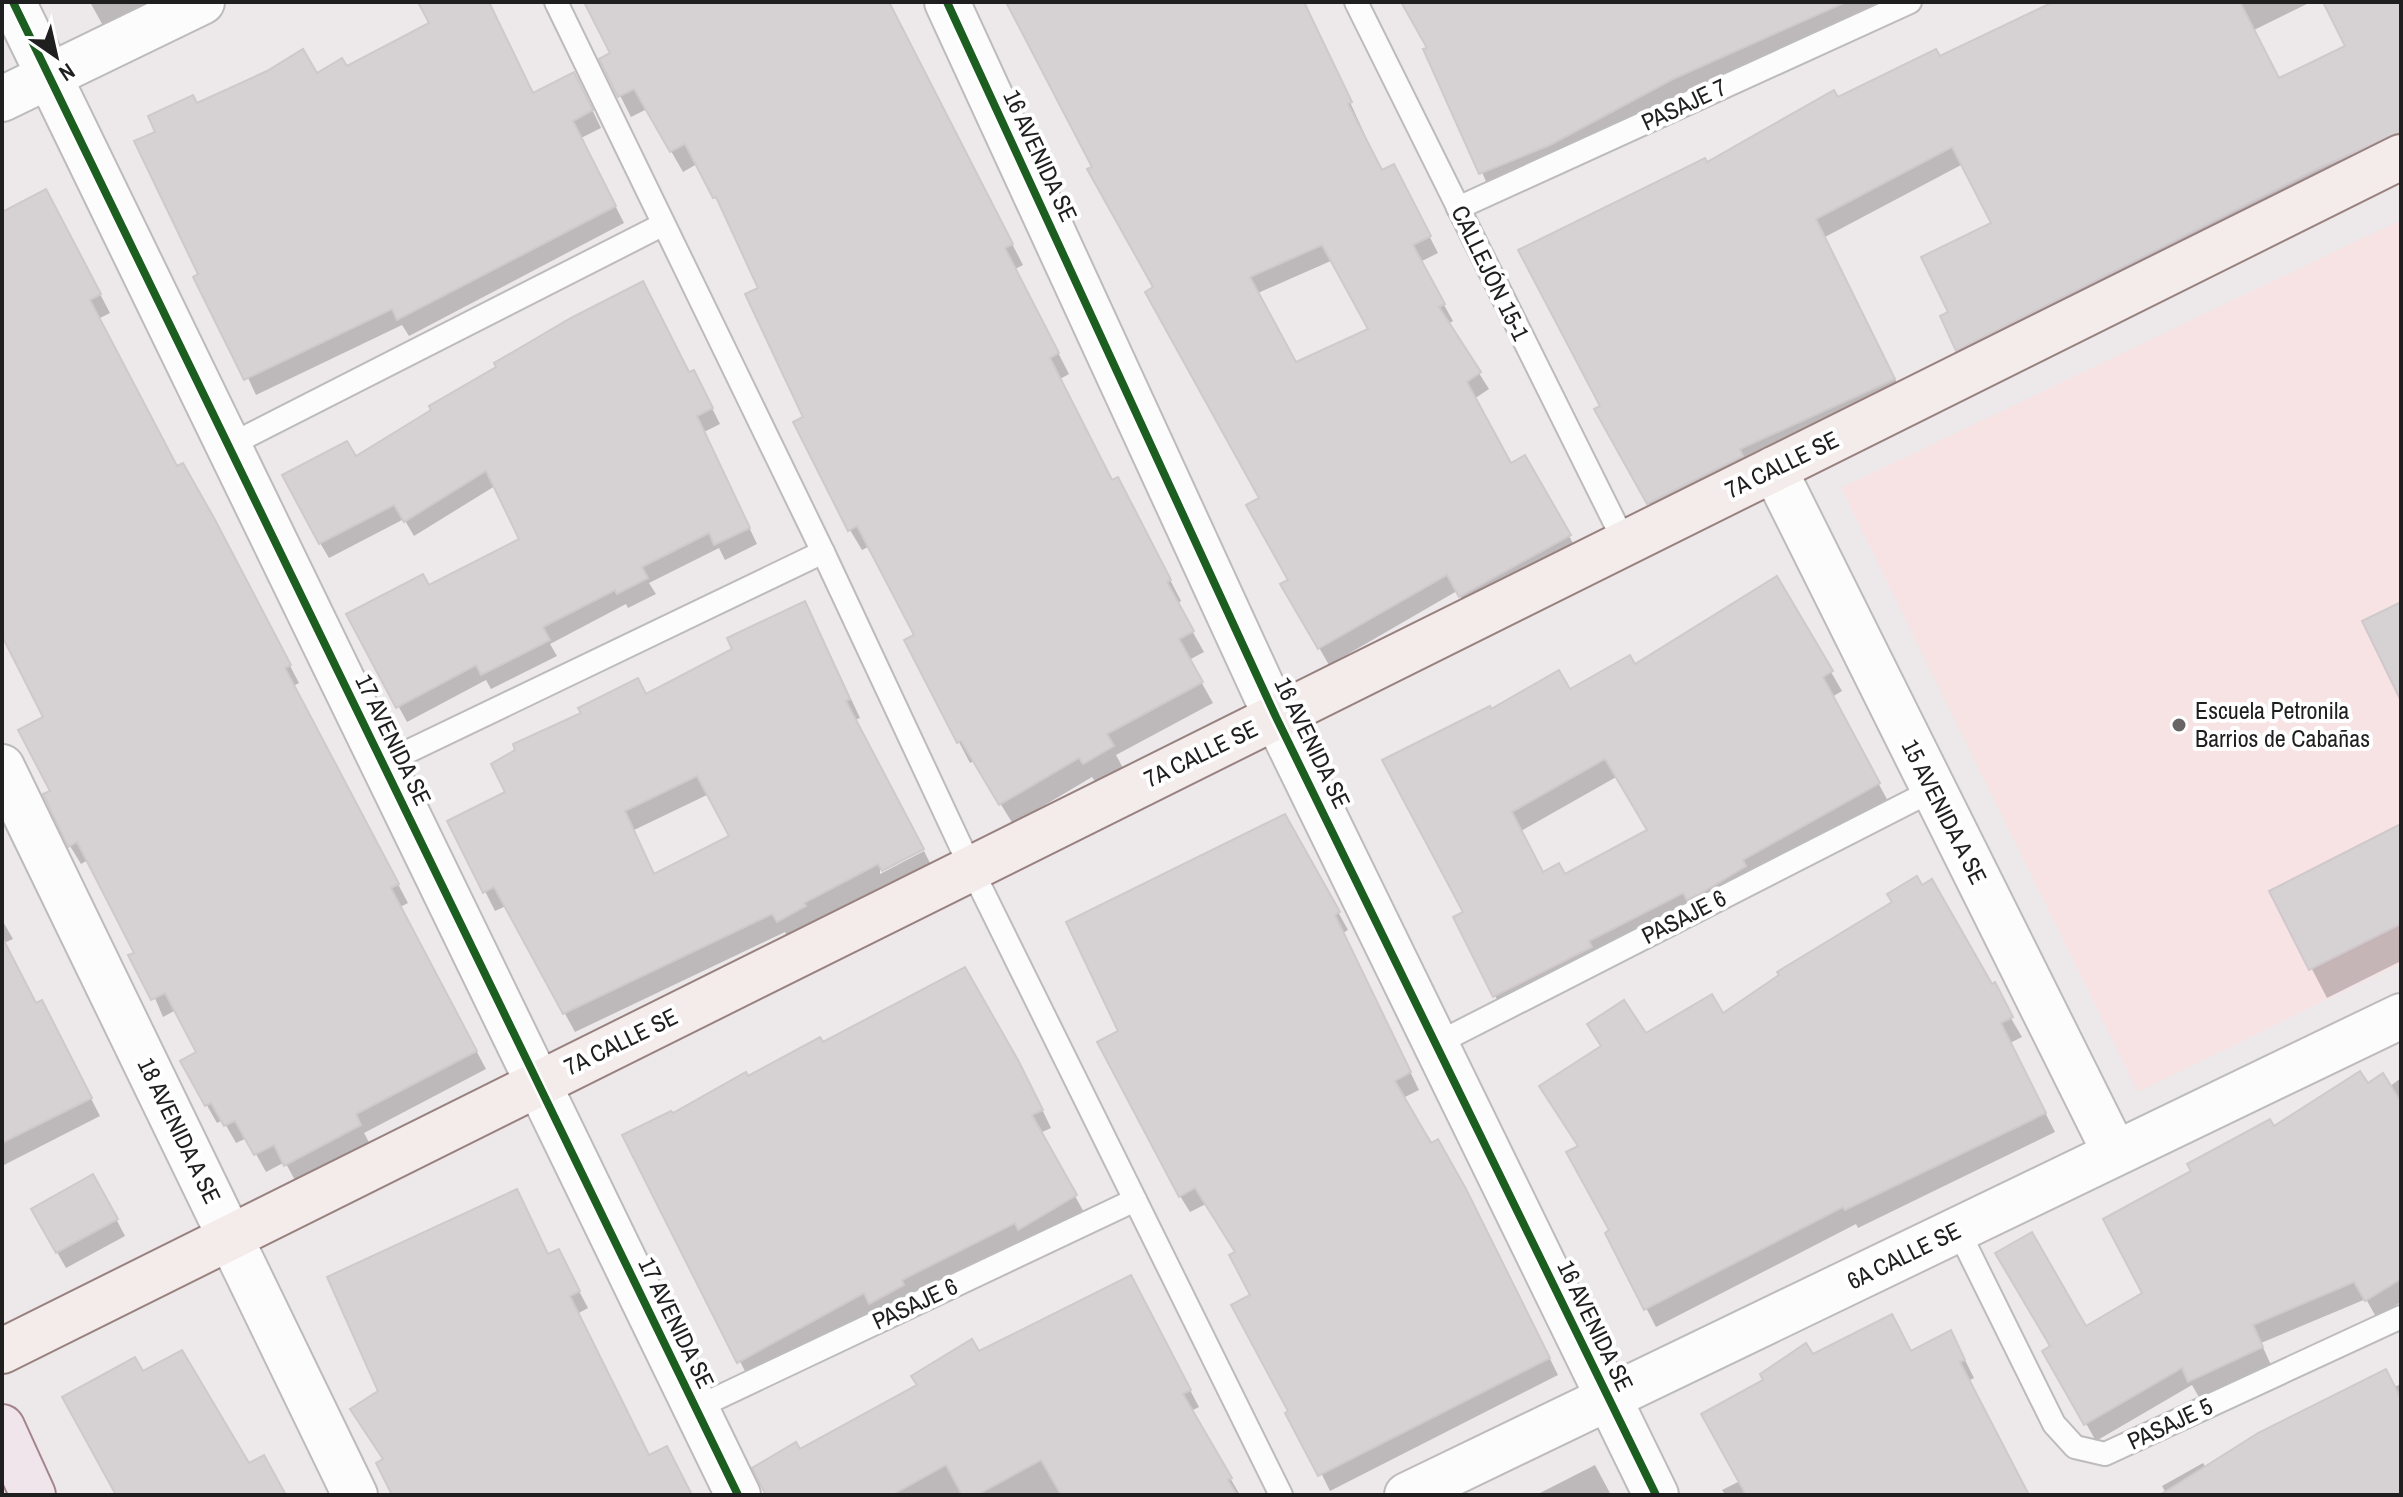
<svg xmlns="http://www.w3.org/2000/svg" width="2403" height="1497" font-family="'Archivo Narrow',sans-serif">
  <rect width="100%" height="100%" fill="#ede8e9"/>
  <path fill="#f7e3e4" d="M 2401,220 L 2401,963 L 2138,1092 L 1841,488 Z"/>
  <g fill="#0003" fill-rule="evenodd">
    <path d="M 90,2 L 196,2 L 112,42 Z"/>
    <path d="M 421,2 L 489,2 L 534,95 L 583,91 L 601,128 L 581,138 L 624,223 L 409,336 L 402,325 L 256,395 L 200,275 L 157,133 L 196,105 L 346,69 L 431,24 Z"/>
    <path d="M 586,2 L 887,2 L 1023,265 L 1015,269 L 1069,374 L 1060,379 L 1112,482 L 1129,500 L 1181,601 L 1177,604 L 1204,652 L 1189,660 L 1213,703 L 1116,755 L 1123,768 L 1096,783 L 1092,777 L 1013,824 L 974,761 L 970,763 L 959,742 L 907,641 L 916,636 L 870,546 L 862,550 L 850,530 L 796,423 L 805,418 L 760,289 L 727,217 L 697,164 L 683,172 L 647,109 L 631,117 L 602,60 L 613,54 Z"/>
    <path d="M 1020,2 L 1304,2 L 1382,172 L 1402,183 L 1438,253 L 1420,262 L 1453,321 L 1448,324 L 1489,389 L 1474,399 L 1511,466 L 1525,458 L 1578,552 L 1470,613 L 1457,591 L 1329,665 L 1283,585 L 1291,580 L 1261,498 L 1095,168 ZM 1333,260 L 1371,330 L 1295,365 L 1258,293 Z"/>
    <path d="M 1404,2 L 1884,2 L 1490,191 L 1430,49 Z"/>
    <path d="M 2058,2 L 2311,2 L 2254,30 L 2279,80 L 2347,47 L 2325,2 L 2401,2 L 2401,152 L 1968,367 L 1958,350 L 1951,313 L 1993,224 L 1963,164 L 1825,237 L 1904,397 L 1659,521 L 1596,410 L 1603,406 L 1707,164 L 1837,100 L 1939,59 Z"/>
    <path d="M 56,210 L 110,313 L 98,319 L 177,468 L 223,538 L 299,683 L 293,686 L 408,903 L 400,907 L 486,1069 L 364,1133 L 370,1144 L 296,1182 L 285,1162 L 266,1172 L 247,1138 L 236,1143 L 223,1120 L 217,1123 L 182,1062 L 198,1053 L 176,1010 L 163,1017 L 136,954 L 88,860 L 81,864 L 70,846 L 46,718 L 2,631 L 2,215 Z"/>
    <path d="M 689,374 L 702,388 L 720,424 L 704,432 L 757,544 L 725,560 L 719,548 L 649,583 L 656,594 L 628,608 L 626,604 L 550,644 L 557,656 L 491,689 L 486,680 L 407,722 L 349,615 L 428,587 L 521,540 L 495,486 L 414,536 L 404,519 L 329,558 L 320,543 L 355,458 Z"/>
    <path d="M 1777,578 L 1842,691 L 1832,697 L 1889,803 L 1506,1014 L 1495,996 L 1466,913 L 1491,712 L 1569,692 L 1635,666 ZM 1618,776 L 1649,831 L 1564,876 L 1543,874 L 1521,831 Z"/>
    <path d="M 815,622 L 860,718 L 855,720 L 922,848 L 880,870 L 880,874 L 924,851 L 933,869 L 895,889 L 891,882 L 813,922 L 815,925 L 789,940 L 785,932 L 575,1032 L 506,906 L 495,911 L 450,822 L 508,793 L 646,696 ZM 709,794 L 731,836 L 655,876 L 634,830 Z"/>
    <path d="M 1285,816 L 1348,930 L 1343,933 L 1419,1090 L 1403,1098 L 1475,1208 L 1558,1375 L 1330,1491 L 1291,1412 L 1237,1253 L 1206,1204 L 1190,1212 L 1180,1196 L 1121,1031 Z"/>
    <path d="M 2401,826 L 2401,961 L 2327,998 L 2272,892 Z"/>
    <path d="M 1931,882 L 2022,1037 L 2010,1043 L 2055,1132 L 1858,1228 L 1856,1224 L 1656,1327 L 1607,1233 L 1612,1231 L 1579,1147 L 1645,1036 L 1722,1015 Z"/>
    <path d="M 2,920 L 13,939 L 4,943 L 36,1005 L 51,1020 L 100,1116 L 2,1166 Z"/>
    <path d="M 822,1044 L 1028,1080 L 1051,1128 L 1040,1133 L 1085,1214 L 881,1320 L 875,1310 L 749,1379 L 625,1136 Z"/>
    <path d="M 2401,1078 L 2401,1302 L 2376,1317 L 2366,1299 L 2261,1343 L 2271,1365 L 2200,1399 L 2192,1385 L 2096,1441 L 2045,1352 L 2145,1294 L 2274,1129 L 2367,1085 L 2389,1087 Z"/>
    <path d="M 517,1191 L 549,1256 L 567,1268 L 588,1308 L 577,1314 L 649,1457 L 691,1495 L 396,1495 L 385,1460 L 381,1392 Z"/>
    <path d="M 102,1192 L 125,1236 L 66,1268 L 33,1210 Z"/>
    <path d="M 1139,1294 L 1199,1407 L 1191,1411 L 1240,1495 L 765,1495 L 755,1468 L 799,1451 L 979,1354 Z"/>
    <path d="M 1960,1350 L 1974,1378 L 1968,1381 L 2027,1495 L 1725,1495 L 1722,1490 L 1740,1481 L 1813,1357 Z"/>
    <path d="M 2401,1384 L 2401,1495 L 2167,1495 L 2162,1486 L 2203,1463 L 2206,1468 Z"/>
    <path d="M 1595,1465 L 1611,1495 L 1536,1495 Z"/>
  </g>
  <g fill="#d6d1d3" stroke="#d0c9cc" stroke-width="2" fill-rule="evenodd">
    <path d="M 418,2 L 489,2 L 533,93 L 574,72 L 593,110 L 573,121 L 616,206 L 397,320 L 392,309 L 244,380 L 193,277 L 198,274 L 134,141 L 155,132 L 148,116 L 193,95 L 197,103 L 267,71 L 303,49 L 317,73 L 342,58 L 347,66 L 429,23 Z"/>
    <path d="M 584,2 L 889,2 L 1013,244 L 1005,248 L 1059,353 L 1050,358 L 1112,480 L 1118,477 L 1171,580 L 1167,582 L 1194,631 L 1179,639 L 1203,682 L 1107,734 L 1114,746 L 1083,764 L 1079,758 L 999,805 L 961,741 L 957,743 L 904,640 L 914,635 L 857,526 L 848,531 L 793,422 L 803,417 L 745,294 L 758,288 L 716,197 L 713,198 L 685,144 L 670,152 L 634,89 L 618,97 L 599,59 L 610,53 Z"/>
    <path d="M 1006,2 L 1304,2 L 1352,102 L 1348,104 L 1382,170 L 1394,164 L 1431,236 L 1413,245 L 1445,304 L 1439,307 L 1481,372 L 1467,382 L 1511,463 L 1525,455 L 1571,535 L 1459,597 L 1447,575 L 1318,649 L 1280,584 L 1288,580 L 1246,505 L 1259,498 L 1145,292 L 1153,287 L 1087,169 L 1092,167 ZM 1322,245 L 1368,329 L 1296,362 L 1250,277 Z"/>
    <path d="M 1401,2 L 1846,2 L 1673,79 L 1550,145 L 1479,174 L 1423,49 L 1427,48 Z"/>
    <path d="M 2053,2 L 2240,2 L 2279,78 L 2345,46 L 2323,2 L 2401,2 L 2401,132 L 2319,168 L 1956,351 L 1940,316 L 1948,312 L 1921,257 L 1991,223 L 1952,147 L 1816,219 L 1895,379 L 1740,449 L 1743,456 L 1647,504 L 1594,409 L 1600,406 L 1518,250 L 1705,158 L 1707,162 L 1834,90 L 1838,97 L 1936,49 L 1940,56 Z"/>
    <path d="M 46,189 L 101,294 L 90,300 L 177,466 L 183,463 L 214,518 L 291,665 L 285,668 L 399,884 L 391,888 L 477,1051 L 356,1114 L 361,1125 L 284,1166 L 274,1145 L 254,1155 L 235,1121 L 224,1126 L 211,1103 L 205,1106 L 180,1061 L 196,1052 L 165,993 L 151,1000 L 128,955 L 134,953 L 77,842 L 68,847 L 43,794 L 50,791 L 18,730 L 43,717 L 2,636 L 2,212 Z"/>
    <path d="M 643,281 L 689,372 L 694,370 L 713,408 L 697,416 L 750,528 L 714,545 L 709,533 L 642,567 L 648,578 L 617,594 L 615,590 L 543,627 L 550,640 L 481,675 L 476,665 L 396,708 L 346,614 L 423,574 L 429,585 L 519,539 L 486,471 L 404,522 L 394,505 L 319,544 L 282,475 L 347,441 L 356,456 L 431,410 L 429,406 L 496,367 L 494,363 L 571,318 Z"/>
    <path d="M 1777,576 L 1833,671 L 1823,677 L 1880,783 L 1743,860 L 1746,866 L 1700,894 L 1687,900 L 1683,893 L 1589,941 L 1592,947 L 1493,997 L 1453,917 L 1463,912 L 1382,760 L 1490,706 L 1491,709 L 1559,670 L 1570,689 L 1630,655 L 1635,664 ZM 1605,759 L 1647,830 L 1565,874 L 1559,863 L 1543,872 L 1512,812 Z"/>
    <path d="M 805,601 L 850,699 L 846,701 L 924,849 L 882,871 L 878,864 L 804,903 L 806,906 L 777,922 L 772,914 L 563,1014 L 494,887 L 483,893 L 447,821 L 505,792 L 491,764 L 515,750 L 513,744 L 581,713 L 578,708 L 638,678 L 646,694 L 732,649 L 727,638 ZM 697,776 L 729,836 L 654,874 L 625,811 Z"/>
    <path d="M 2401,602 L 2401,701 L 2362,621 Z"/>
    <path d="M 1285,814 L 1340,912 L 1335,915 L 1411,1072 L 1395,1081 L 1431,1143 L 1438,1139 L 1466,1189 L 1550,1358 L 1318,1476 L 1285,1413 L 1288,1411 L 1231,1305 L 1250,1295 L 1229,1255 L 1235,1252 L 1195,1188 L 1179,1197 L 1097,1042 L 1118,1031 L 1066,922 Z"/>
    <path d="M 2401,824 L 2401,924 L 2309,970 L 2269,891 Z"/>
    <path d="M 1917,876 L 1922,885 L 1932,879 L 1992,984 L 1995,982 L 2013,1017 L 2001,1023 L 2046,1113 L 1845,1210 L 1843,1207 L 1644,1310 L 1605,1233 L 1609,1230 L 1566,1152 L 1578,1146 L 1539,1086 L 1601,1046 L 1587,1024 L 1624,1000 L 1646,1033 L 1712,994 L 1723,1013 L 1779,975 L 1777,972 L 1892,902 L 1887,894 Z"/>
    <path d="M 2,937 L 36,1003 L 42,1000 L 92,1098 L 2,1143 Z"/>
    <path d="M 965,967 L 1018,1060 L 1043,1110 L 1032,1115 L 1077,1195 L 1018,1230 L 1015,1223 L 902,1280 L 904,1285 L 869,1304 L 864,1293 L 737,1363 L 622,1135 L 671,1111 L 673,1113 L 746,1072 L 748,1076 L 820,1037 L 823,1042 Z"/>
    <path d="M 2360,1071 L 2368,1083 L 2383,1073 L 2401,1102 L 2401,1279 L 2365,1301 L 2354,1282 L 2253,1325 L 2263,1347 L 2188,1382 L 2182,1368 L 2084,1425 L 2042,1351 L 2050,1346 L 1995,1253 L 2032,1232 L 2086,1326 L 2142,1293 L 2103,1219 L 2191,1171 L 2187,1164 L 2270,1119 L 2274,1126 Z"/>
    <path d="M 93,1174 L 118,1219 L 56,1253 L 31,1209 Z"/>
    <path d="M 517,1189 L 548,1254 L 559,1249 L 580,1291 L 570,1296 L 649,1455 L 667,1446 L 692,1495 L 392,1495 L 376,1463 L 383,1459 L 350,1409 L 378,1391 L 327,1277 Z"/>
    <path d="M 1131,1275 L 1191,1390 L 1183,1394 L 1232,1478 L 1228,1480 L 1237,1495 L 1061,1495 L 1041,1460 L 977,1495 L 962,1495 L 946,1465 L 892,1495 L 766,1495 L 752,1468 L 796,1442 L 800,1449 L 917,1385 L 911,1376 L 972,1339 L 979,1351 Z"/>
    <path d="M 1892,1314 L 1911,1351 L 1951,1330 L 1965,1360 L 1960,1362 L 2029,1495 L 1746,1495 L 1701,1414 L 1763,1380 L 1760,1374 L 1806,1343 L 1813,1354 Z"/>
    <path d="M 182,1350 L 249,1463 L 264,1455 L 286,1495 L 116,1495 L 62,1397 L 135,1357 L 143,1371 Z"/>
    <path d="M 2386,1369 L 2401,1399 L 2401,1495 L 2160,1495 L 2258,1433 Z"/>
  </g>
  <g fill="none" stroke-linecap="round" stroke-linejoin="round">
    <g stroke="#bdbbbb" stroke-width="26">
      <g id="service">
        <path d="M 556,2 L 823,552 L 971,868 L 1281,1495"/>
        <path d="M 1356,2 L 1625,543"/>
        <path d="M 1458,208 L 1910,2"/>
        <path d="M 228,446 L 662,225"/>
        <path d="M 382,764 L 823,552"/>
        <path d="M 1436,1044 L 1933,790"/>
        <path d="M 1958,1230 L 2054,1424 L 2075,1447 L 2105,1454 L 2401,1317"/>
        <path d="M 696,1408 L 1135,1200"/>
      </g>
    </g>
    <g stroke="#bdbbbb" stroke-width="48">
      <g id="minor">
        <path d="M 13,2 L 738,1495"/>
        <path d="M 947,2 L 1276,717 L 1656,1495"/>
        <path d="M 2,99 L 202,2"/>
        <path d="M 1774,469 L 2115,1153"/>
        <path d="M 2,767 L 355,1495"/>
        <path d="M 1407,1495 L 2401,1016"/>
      </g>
    </g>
    <g stroke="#98827f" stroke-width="48">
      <path id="secondary" d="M 2,1351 L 2401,157"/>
    </g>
    <g stroke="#a4848e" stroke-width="48">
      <path id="primary" d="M 2,1427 L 33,1495"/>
    </g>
    <use href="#service" stroke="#fcfcfc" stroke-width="22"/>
    <use href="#minor" stroke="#fcfcfc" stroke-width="44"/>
    <use href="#secondary" stroke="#f4ebeb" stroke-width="44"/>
    <use href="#primary" stroke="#f0e5ea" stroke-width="44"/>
    <g stroke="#fff" stroke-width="13">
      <g id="cycleway">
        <path d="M 13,2 L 738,1495"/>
        <path d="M 947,2 L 1276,717 L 1656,1495"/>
      </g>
    </g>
    <use href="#cycleway" stroke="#1b5e20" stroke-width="8"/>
  </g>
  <circle fill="#676566" stroke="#fff" stroke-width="3" cx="2179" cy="725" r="8"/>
  <g text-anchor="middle" stroke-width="8" stroke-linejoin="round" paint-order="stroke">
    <g font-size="24" fill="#1f1f1f" stroke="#fff">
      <text transform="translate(1684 105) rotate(-25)" y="8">PASAJE 7</text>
      <text transform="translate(1040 156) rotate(65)" y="8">16 AVENIDA SE</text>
      <text transform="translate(1490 273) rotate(64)" y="8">CALLEJÓN 15-1</text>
      <text transform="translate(1782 465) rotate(-26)" y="8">7A CALLE SE</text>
      <text transform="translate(393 740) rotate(64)" y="8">17 AVENIDA SE</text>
      <text transform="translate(1312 743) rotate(64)" y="8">16 AVENIDA SE</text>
      <text transform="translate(1201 754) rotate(-26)" y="8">7A CALLE SE</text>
      <text transform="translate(1944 812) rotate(63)" y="8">15 AVENIDA A SE</text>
      <text transform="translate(1684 917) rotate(-27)" y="8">PASAJE 6</text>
      <text transform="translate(621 1042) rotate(-26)" y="8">7A CALLE SE</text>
      <text transform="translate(179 1131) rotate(64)" y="8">18 AVENIDA A SE</text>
      <text transform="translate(1904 1256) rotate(-26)" y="8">6A CALLE SE</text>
      <text transform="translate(915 1304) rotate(-25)" y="8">PASAJE 6</text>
      <text transform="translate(676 1323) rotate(64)" y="8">17 AVENIDA SE</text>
      <text transform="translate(1595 1326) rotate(64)" y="8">16 AVENIDA SE</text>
      <text transform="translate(2170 1424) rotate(-25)" y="8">PASAJE 5</text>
    </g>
    <g font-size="24" fill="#1f1f1f" stroke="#fff" text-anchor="start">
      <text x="2195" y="719">Escuela Petronila<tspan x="2195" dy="28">Barrios de Cabañas</tspan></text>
    </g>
  </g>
  <rect width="2403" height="1497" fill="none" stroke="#1f1f1f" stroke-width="8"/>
  <g transform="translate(56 56) rotate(146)" stroke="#ffffff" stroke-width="6" paint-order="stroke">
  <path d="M0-6L14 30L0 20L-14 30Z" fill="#1f1f1f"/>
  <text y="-12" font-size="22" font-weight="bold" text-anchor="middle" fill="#1f1f1f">N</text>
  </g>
</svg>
